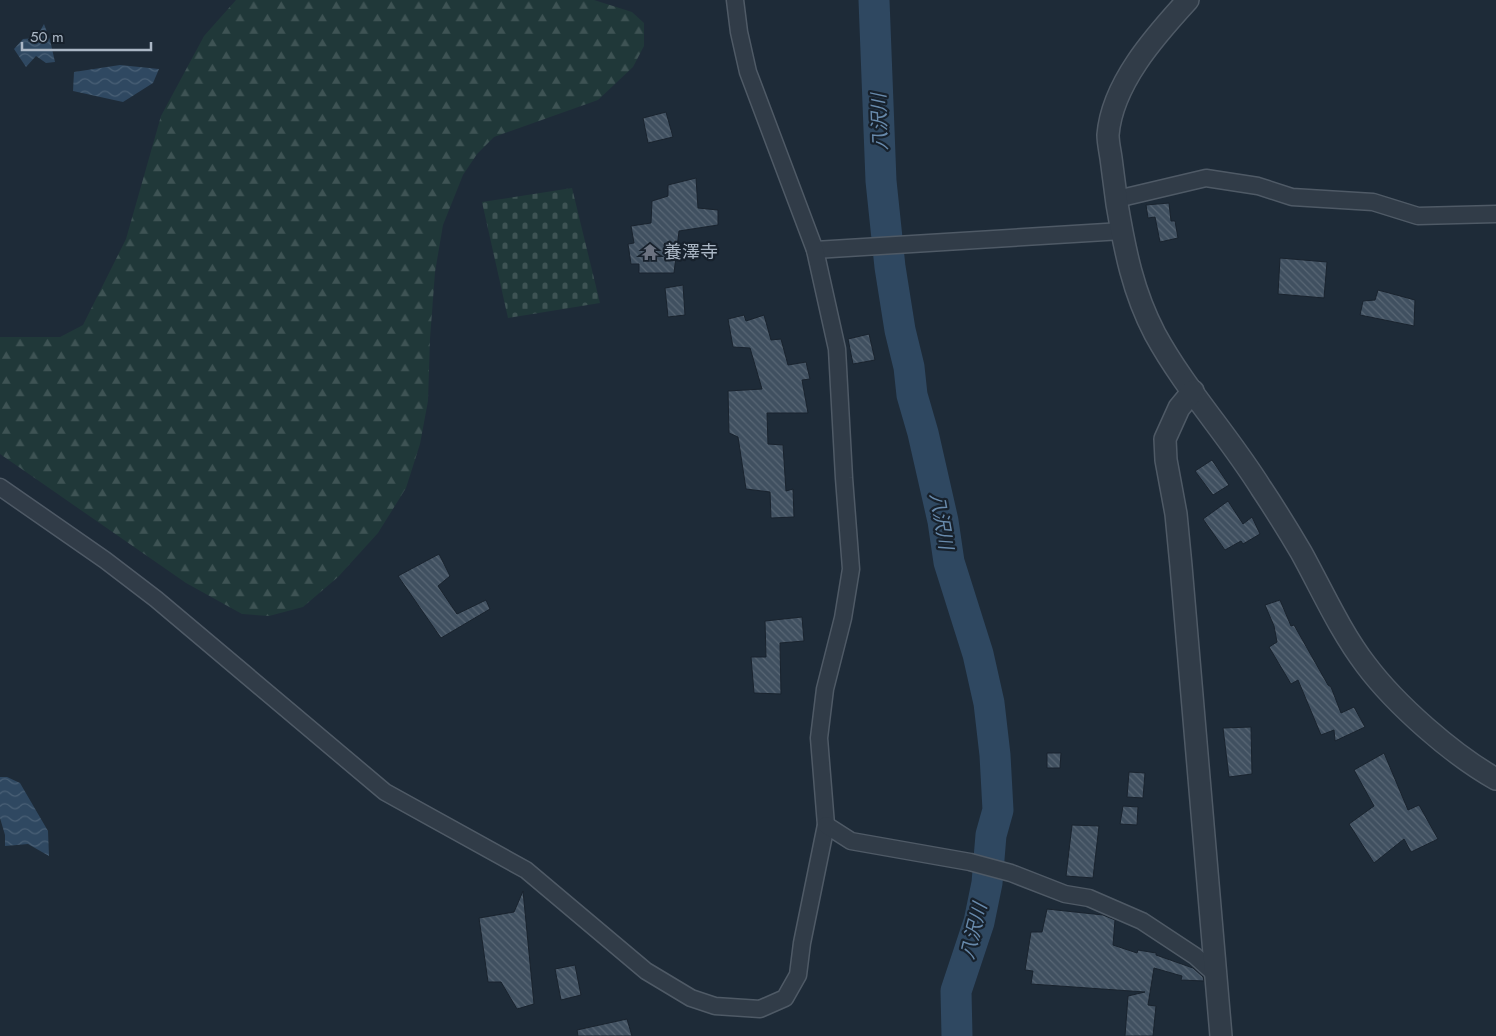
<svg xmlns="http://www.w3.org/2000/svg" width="1496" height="1036" font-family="Jost,'Noto Sans JP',sans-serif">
  <defs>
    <pattern id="forest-firs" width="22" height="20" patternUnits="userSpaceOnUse" patternTransform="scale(1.25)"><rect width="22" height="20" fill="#203839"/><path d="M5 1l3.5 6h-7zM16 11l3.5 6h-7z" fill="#3e5354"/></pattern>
    <pattern id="cemetery-stones" width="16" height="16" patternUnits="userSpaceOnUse" patternTransform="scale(1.25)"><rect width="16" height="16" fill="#203839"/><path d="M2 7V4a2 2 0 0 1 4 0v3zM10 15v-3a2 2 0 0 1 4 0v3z" fill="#3e5354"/></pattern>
    <pattern id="water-waves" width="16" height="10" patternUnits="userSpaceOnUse" patternTransform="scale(1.25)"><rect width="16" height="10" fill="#2f4861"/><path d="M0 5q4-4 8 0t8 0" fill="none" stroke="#4a6076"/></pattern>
    <pattern id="building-back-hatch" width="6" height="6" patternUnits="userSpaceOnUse" patternTransform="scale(1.25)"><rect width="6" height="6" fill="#405060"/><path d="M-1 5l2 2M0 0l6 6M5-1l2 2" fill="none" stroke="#596775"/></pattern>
  </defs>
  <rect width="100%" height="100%" fill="#1e2b38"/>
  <path fill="url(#forest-firs)" d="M 236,0 L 594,0 L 632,12 L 644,23 L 644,46 L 633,67 L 598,100 L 494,137 L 477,154 L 463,175 L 443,225 L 435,272 L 430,339 L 428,401 L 420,444 L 406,488 L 378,533 L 338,577 L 303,607 L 269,616 L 242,614 L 186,583 L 0,454 L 0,337 L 60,337 L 83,325 L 126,239 L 161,116 L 204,36 Z"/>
  <path fill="url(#cemetery-stones)" d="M 572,188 L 600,303 L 508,318 L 482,202 Z"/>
  <g fill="url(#water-waves)">
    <path d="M 44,24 L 50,40 L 55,62 L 46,63 L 36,56 L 26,67 L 14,49 L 23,39 L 36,38 Z"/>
    <path d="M 120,65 L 159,69 L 153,83 L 123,102 L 73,91 L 74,72 Z"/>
    <path d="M 0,777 L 7,777 L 20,783 L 48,831 L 49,856 L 28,844 L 5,846 L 5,835 L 0,818 Z"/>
  </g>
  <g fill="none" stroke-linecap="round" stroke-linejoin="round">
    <path stroke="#2f4861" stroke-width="31" d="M 874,0 L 881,181 L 890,267 L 900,330 L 909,367 L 912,395 L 923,433 L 943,521 L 949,562 L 978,654 L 989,703 L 995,755 L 998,810 L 991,835 L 987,883 L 979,922 L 956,991 L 957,1036"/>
  </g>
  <g fill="url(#building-back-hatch)" stroke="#19232e">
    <path d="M 666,112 L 673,137 L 648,143 L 643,118 Z"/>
    <path d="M 696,178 L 698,208 L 718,210 L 718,225 L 679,231 L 674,273 L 639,273 L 639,264 L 631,264 L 628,244 L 634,243 L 631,226 L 651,223 L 652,201 L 668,196 L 668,185 Z"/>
    <path d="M 1169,203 L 1171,221 L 1175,221 L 1178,238 L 1160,242 L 1155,217 L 1148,218 L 1146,205 Z"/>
    <path d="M 1280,258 L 1327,262 L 1324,298 L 1278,294 Z"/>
    <path d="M 683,285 L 685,315 L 668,317 L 665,288 Z"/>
    <path d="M 1378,290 L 1415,300 L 1414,326 L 1360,315 L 1363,301 L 1375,300 Z"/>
    <path d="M 744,315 L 746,321 L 764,315 L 771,340 L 781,339 L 788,365 L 806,362 L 810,379 L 802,380 L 808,413 L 767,413 L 768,444 L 783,445 L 786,491 L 793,489 L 794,517 L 771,518 L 770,492 L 746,489 L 738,437 L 729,433 L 728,391 L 762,389 L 750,348 L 733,347 L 728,319 Z"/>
    <path d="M 869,334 L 875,360 L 853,364 L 848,339 Z"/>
    <path d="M 1212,460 L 1229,485 L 1213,495 L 1195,471 Z"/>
    <path d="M 1228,501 L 1243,524 L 1252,517 L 1260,534 L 1243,544 L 1241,541 L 1225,550 L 1203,519 Z"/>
    <path d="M 439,554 L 450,576 L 438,586 L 457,614 L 486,600 L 490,609 L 441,638 L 398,576 Z"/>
    <path d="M 1280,600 L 1291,626 L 1294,625 L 1328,685 L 1331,687 L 1341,713 L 1354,707 L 1365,727 L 1335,741 L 1334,730 L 1321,735 L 1298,680 L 1291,684 L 1269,647 L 1277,642 L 1274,626 L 1265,605 Z"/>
    <path d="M 802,617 L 804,641 L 780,643 L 781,694 L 754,693 L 751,657 L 766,657 L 765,621 Z"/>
    <path d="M 1251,727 L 1252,774 L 1229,777 L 1223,728 Z"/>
    <path d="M 1047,753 L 1061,753 L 1060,768 L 1047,768 Z"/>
    <path d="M 1384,753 L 1408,810 L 1419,805 L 1438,839 L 1411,852 L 1404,839 L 1374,863 L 1349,824 L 1374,806 L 1354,770 Z"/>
    <path d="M 1129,772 L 1145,773 L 1143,798 L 1127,797 Z"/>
    <path d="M 1123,806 L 1138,807 L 1137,825 L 1120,824 Z"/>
    <path d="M 1072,825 L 1099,826 L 1093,878 L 1066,876 Z"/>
    <path d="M 523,891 L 534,1004 L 517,1009 L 501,982 L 488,982 L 479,918 L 514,912 Z"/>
    <path d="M 1047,909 L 1103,915 L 1115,920 L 1113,945 L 1137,953 L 1138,950 L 1156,953 L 1156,955 L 1193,968 L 1203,977 L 1204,981 L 1181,980 L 1182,976 L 1154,968 L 1148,1005 L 1156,1006 L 1153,1036 L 1125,1036 L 1128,996 L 1145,992 L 1031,984 L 1033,971 L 1025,970 L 1031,932 L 1042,932 Z"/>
    <path d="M 575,965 L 581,995 L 561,1000 L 555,969 Z"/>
    <path d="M 627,1019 L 632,1036 L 578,1036 L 577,1030 Z"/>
  </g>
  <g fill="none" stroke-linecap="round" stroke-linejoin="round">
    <g stroke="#4f5a66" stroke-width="19">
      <g id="minor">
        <path d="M 1117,199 L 1206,178 L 1258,186 L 1292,197 L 1373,202 L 1418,216 L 1496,214"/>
        <path d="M 815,250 L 1122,231"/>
        <path d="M 0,487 L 105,560 L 156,599 L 385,792 L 526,870 L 646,971 L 691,998 L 715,1006 L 760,1009 L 785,998 L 798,975 L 802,943 L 826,825 L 819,738 L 825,689 L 843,618 L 851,569 L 844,478 L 837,349 L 815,250 L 748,72 L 739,32 L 735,0"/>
        <path d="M 826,825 L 851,841 L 970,862 L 1011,873 L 1065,894 L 1089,898 L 1142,921 L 1195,956 L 1215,974"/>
      </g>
    </g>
    <g stroke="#4f5a66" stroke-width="24">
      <g id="tertiary">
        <path d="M 1188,0 C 1155,36 1112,84 1108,135 C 1108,142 1110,151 1111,158 C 1113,173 1115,189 1117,204 C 1125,251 1133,292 1155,334 C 1185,389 1228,435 1261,488 C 1275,509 1288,530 1301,552 C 1322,590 1340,631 1366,665 C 1396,705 1453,755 1496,779"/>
        <path d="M 1193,391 L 1179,408 L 1165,439 L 1166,460 L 1176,514 L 1181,566 L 1221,1036"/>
      </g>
    </g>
    <use href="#minor" stroke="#313c48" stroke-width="16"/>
    <use href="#tertiary" stroke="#313c48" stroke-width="21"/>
  </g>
  <defs>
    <g id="temple-bare" transform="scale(1.35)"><path d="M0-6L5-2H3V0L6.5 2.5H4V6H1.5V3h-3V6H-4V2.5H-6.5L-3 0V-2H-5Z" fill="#6b7280" stroke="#17212c" stroke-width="2.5" paint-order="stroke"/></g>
  </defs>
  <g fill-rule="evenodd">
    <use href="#temple-bare" x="650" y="252"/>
  </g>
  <g text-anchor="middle" stroke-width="4.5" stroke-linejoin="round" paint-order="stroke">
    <g font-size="18" fill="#abb7c5" stroke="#17212c" text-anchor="start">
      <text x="664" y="258">養澤寺</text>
    </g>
    <g font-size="19" font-style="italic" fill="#688aac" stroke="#17212c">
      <text transform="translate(879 122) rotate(-92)" y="7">八沢川</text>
      <text transform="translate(942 521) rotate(80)" y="7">八沢川</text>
      <text transform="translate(973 931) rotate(-76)" y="7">八沢川</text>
    </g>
  </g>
  <path d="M22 42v8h129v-8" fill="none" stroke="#abb7c5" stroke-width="2.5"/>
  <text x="30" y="42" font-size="15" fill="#abb7c5" stroke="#17212c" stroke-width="4" paint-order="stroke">50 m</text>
</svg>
